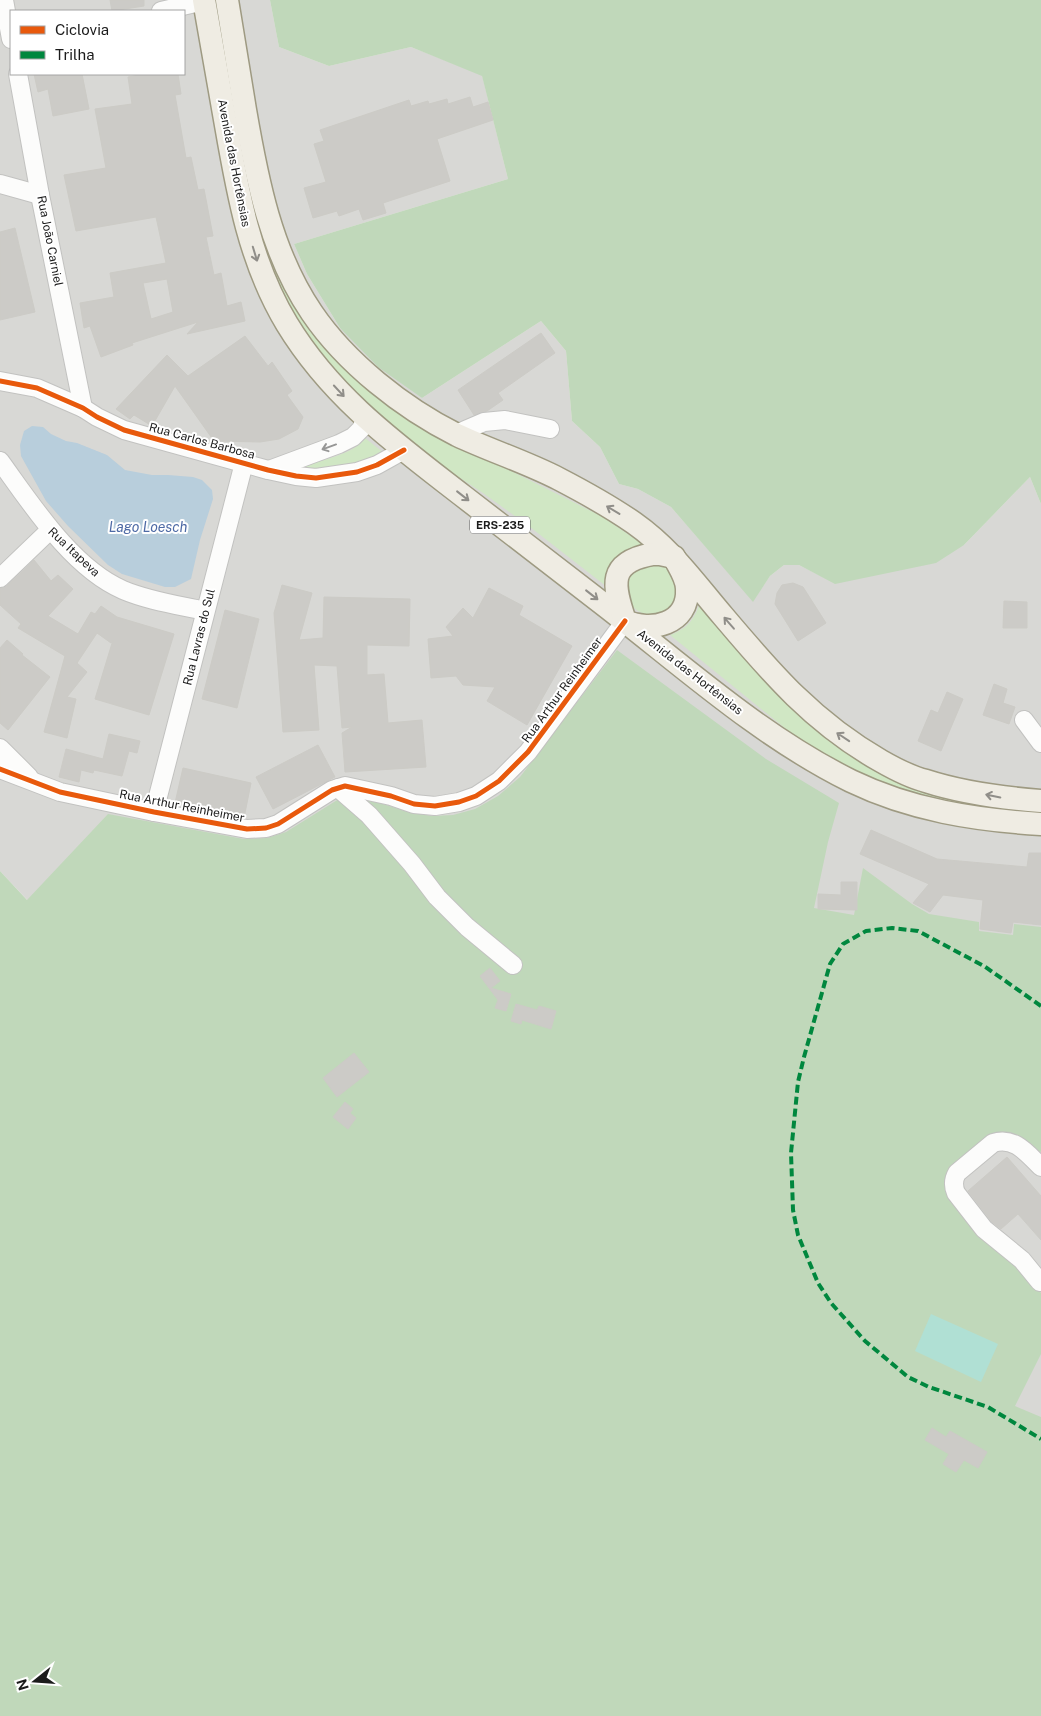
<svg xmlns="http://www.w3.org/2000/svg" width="1041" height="1716" font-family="'Public Sans',sans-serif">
  <rect width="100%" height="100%" fill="#e9e9e4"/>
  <path fill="#d8d8d5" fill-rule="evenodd" d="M 0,0 L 270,0 L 279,47 L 329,66 L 411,47 L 482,75 L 508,179 L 294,244 L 307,274 L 340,328 L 422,398 L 541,321 L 566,351 L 572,421 L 600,447 L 619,484 L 638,489 L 671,507 L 753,601 L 770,576 L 784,565 L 799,565 L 835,583 L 964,545 L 1030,477 L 1041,504 L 1041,1716 L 799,1716 L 0,871 ZM 11,11 L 184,11 L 184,74 L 11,74 Z"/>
  <g fill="#d0e7c4">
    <path d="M 245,151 L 284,284 L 449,440 L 603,517 L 648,548 L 611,590 L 530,527 L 483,493 L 399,438 L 316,353 L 283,300 L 251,209 Z"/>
    <path d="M 365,438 L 384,453 L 364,463 L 309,473 L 304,466 C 321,460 355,454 365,438 Z"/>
    <circle cx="652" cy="589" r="26"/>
    <path d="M 701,601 L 830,740 L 1041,811 L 1041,817 L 908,796 L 818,753 L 791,733 L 670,635 C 689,628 694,619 701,601 Z"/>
  </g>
  <g fill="#c0d8ba">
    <path d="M 270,0 L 1041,0 L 1041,504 L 1030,477 L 964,545 L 936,563 L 835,584 L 799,565 L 784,565 L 770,576 L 753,602 L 671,507 L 638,489 L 619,484 L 600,447 L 572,421 L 566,351 L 541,321 L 422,398 L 378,367 L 340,328 L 307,274 L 294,244 L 508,179 L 482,76 L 411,47 L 329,66 L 279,47 Z"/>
    <path d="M 617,650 L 766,759 L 839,803 L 828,842 L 814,908 L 854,915 L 863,868 L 912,904 L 929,914 L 979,922 L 979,931 L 1013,935 L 1014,924 L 1041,927 L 1041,1152 L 1007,1136 L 947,1180 L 1041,1293 L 1041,1354 L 1015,1406 L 1041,1417 L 1041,1716 L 0,1716 L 0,871 L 27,900 L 108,814 L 244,839 L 267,838 L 286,832 L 342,797 L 355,795 L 408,812 L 432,816 L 453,815 L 475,809 L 498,796 L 520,777 Z"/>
  </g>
  <path fill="#b0e0d4" d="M 931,1314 L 998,1344 L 981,1382 L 915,1351 Z"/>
  <path fill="#b8cedc" d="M 32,426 L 43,427 L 51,434 L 66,441 L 77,443 L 107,455 L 125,470 L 152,475 L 168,475 L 193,477 L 202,480 L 212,490 L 213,499 L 200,540 L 191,579 L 175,587 L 165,587 L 122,574 L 108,565 L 68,526 L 46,501 L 21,456 L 20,445 L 24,431 Z"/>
  <g fill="#cccbc7" stroke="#cccbc6" fill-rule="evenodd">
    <path d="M 110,0 L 144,0 L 144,6 L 112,11 Z"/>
    <path d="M 34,74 L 82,74 L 89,109 L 53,116 L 48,89 L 38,92 Z"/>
    <path d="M 145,74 L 178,74 L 181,94 L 175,95 L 186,158 L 191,157 L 198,190 L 204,189 L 213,236 L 206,237 L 214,275 L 221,273 L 227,306 L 241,302 L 245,321 L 187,334 L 198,322 L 132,343 L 133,345 L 101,357 L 90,326 L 84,328 L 80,303 L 114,297 L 110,273 L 166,263 L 156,217 L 76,231 L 64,175 L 106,168 L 95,109 L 132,104 L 128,77 ZM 167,279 L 173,312 L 151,319 L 143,283 Z"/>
    <path d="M 470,97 L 473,107 L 488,102 L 493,120 L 437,139 L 450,181 L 383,203 L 386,213 L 363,220 L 359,209 L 339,216 L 337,211 L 313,218 L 304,188 L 326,182 L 314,144 L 324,141 L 320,130 L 409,100 L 411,106 L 428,101 L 429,104 L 447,99 L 448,104 Z"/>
    <path d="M 15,228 L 35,312 L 0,320 L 0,232 Z"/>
    <path d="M 541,333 L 555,353 L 498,393 L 503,400 L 487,411 L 474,415 L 458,390 Z"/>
    <path d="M 245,336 L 268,366 L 272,362 L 292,391 L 287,395 L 303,417 L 298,429 L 279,439 L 260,442 L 214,441 L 175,386 L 152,426 L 134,415 L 130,419 L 116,409 L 167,355 L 188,376 Z"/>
    <path d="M 34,560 L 51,581 L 58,575 L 73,589 L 48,616 L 78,634 L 91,612 L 95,614 L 101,606 L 117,617 L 174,634 L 149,715 L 95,699 L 113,640 L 111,643 L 97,633 L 77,663 L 87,672 L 67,697 L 76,699 L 67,738 L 44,732 L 65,656 L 18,628 L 21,624 L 0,605 L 0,588 L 7,586 Z"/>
    <path d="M 793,583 L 803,587 L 826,623 L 798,641 L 775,604 L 777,593 L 782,585 Z"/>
    <path d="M 282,585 L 312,593 L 299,640 L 323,638 L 324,597 L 410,599 L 409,646 L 367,645 L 367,675 L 384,674 L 388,723 L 422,720 L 426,767 L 345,772 L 342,733 L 352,727 L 342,728 L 337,666 L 314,665 L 319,730 L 283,732 L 274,613 Z"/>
    <path d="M 489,588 L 523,606 L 519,615 L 572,646 L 527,725 L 487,701 L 495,687 L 463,685 L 456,676 L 431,678 L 428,639 L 453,636 L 446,627 L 463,608 L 473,618 Z"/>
    <path d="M 1004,601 L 1027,602 L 1027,628 L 1003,628 Z"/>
    <path d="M 225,610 L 259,619 L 237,708 L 202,699 Z"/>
    <path d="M 7,640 L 23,654 L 22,655 L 50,677 L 8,730 L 0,723 L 0,648 Z"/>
    <path d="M 994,684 L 1007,689 L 1003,703 L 1015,707 L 1009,724 L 983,715 Z"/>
    <path d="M 947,692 L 963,699 L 941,751 L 918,741 L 931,710 L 938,713 Z"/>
    <path d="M 109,734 L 140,741 L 137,753 L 129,751 L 122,776 L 94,770 L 93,773 L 81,770 L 79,782 L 59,777 L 66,749 L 103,759 Z"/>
    <path d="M 318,745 L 335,777 L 273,809 L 256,777 Z"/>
    <path d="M 183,768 L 251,783 L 244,818 L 175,803 Z"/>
    <path d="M 871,830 L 937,859 L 1027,867 L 1029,853 L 1041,853 L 1041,925 L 1013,922 L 1011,933 L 980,929 L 983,900 L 943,895 L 930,912 L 913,903 L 929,884 L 860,854 Z"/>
    <path d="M 841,882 L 857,882 L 857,910 L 818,909 L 818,894 L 841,895 Z"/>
    <path d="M 490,968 L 500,981 L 491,988 L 511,994 L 506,1011 L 495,1008 L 498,1000 L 480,976 Z"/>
    <path d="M 516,1004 L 537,1010 L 539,1006 L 556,1011 L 551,1029 L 522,1020 L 521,1024 L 511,1021 Z"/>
    <path d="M 354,1053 L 369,1072 L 337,1097 L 323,1078 Z"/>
    <path d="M 345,1102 L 353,1109 L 350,1113 L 356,1118 L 348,1129 L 333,1117 Z"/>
    <path d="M 1007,1157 L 1041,1196 L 1041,1240 L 1018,1214 L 1001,1229 L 992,1222 L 968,1191 Z"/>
    <path d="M 932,1428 L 946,1437 L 950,1431 L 987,1452 L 978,1468 L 964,1460 L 956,1472 L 943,1464 L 949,1454 L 925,1440 Z"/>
  </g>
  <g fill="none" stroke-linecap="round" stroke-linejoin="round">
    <g stroke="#c2c2c0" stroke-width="20">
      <g id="minor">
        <path d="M 4,0 L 11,39"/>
        <path d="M 161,11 L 204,1"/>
        <path d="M 18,74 L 40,195 L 83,408"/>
        <path d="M 0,184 L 40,195"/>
        <path d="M 0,381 L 37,388 L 83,408 L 97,417 L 124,430 L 268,470 L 296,476 L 316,478 L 357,472 L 377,465 L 404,450"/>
        <path d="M 456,434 L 484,422 L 505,420 L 550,429"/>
        <path d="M 0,461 C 32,505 72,568 123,590 C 149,601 178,605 205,611"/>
        <path d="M 269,470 L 339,444 L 353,437 L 361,429 L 366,418"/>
        <path d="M 0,578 L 50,530"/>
        <path d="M 1024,720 L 1041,743"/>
        <path d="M 0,748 L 29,777"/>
        <path d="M 0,769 L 60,792 L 154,812 L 247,829 L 266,828 L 278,824 L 332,790 L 345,786 L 391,796 L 414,804 L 435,806 L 459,802 L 476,796 L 499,781 L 528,752 L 625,621"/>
        <path d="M 338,788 L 369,815 L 412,864 L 437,897 L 467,927 L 513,965"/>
        <path d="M 154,812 L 244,463"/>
        <path d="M 1040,1282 L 1022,1260 L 984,1229 L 956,1193 C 953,1186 953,1180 957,1173 L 993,1143 C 1014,1136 1027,1153 1041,1167"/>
      </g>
    </g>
    <g stroke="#9e9a82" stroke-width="25">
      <g id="major">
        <path d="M 204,0 C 211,42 219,83 226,125 C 238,194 250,263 287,324 C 332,398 396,444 463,496 C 510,532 557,568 603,604 C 683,666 760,736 851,781 C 911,810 975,820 1041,824"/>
        <path d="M 227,0 C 233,37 239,73 245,110 C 257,180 271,253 312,313 C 346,363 403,408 457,435 C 491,451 526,462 559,479 C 584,492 611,507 634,523 C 671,549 694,582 723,616 C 772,674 814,723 881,761 C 895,769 910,777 926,781 C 963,793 1002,798 1041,801"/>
        <path d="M 653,554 L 660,554 L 674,557 C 679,567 687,578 687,589 C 689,624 651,633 625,621 C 613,585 607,562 653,554 Z"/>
      </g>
    </g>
    <use href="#minor" stroke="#fcfcfb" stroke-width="18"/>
    <use href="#major" stroke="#efece3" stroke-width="22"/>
    <path stroke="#00873e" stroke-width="4" stroke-dasharray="8 4" stroke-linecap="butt" d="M 1041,1006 L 984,966 L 918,931 L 892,928 L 866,931 L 843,944 L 830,964 L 804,1057 L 798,1082 L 791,1153 L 793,1210 L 798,1235 L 818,1283 L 831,1303 L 865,1341 L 908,1377 L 929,1387 L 988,1407 L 1041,1439"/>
    <g stroke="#fff" stroke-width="8">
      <g id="cycleway">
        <path d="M 0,381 L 37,388 L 83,408 L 97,417 L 124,430 L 268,470 L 296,476 L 316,478 L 357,472 L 377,465 L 404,450"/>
        <path d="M 0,769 L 60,792 L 154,812 L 247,829 L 266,828 L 278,824 L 332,790 L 345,786 L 391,796 L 414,804 L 435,806 L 459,802 L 476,796 L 499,781 L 528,752 L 625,621"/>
      </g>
    </g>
    <use href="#cycleway" stroke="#e8590c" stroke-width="5"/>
  </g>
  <defs><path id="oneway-shaft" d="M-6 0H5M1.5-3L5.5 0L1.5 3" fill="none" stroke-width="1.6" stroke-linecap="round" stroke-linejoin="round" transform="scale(1.25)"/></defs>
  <g stroke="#908e89">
    <use href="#oneway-shaft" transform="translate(255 254) rotate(73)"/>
    <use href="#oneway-shaft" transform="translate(339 391) rotate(47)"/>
    <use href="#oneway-shaft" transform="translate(463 496) rotate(38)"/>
    <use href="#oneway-shaft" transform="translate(613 510) rotate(-149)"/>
    <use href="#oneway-shaft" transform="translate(592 595) rotate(38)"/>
    <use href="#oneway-shaft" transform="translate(729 623) rotate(-131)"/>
    <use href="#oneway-shaft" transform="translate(843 737) rotate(-146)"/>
    <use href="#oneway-shaft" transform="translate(993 796) rotate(-168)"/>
  </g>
  <use stroke="#979796" href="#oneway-shaft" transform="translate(329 447) rotate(160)"/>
  <g text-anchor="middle" stroke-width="4" stroke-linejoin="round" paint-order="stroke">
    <rect fill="#fff" stroke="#5f5f5f" stroke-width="1" x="470" y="516.5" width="60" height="17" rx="4"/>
    <g font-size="11" font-weight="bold" fill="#1b1b1b">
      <text x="500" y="529">ERS-235</text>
    </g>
    <g font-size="12" fill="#1b1b1b" stroke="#fff">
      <text transform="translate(234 163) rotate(79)" y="4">Avenida das Hortênsias</text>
      <text transform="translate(50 241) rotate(79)" y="4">Rua João Carniel</text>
      <text transform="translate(202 441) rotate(15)" y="4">Rua Carlos Barbosa</text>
      <text transform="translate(74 552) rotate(43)" y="4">Rua Itapeva</text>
      <text transform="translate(199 637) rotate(-76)" y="4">Rua Lavras do Sul</text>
      <text transform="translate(690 672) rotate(38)" y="4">Avenida das Hortênsias</text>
      <text transform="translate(562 690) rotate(-54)" y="4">Rua Arthur Reinheimer</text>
      <text transform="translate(182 806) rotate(11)" y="4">Rua Arthur Reinheimer</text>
    </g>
    <g font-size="14" font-style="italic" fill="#4e6aa5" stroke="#fff">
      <text x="148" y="532">Lago Loesch</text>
    </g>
  </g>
  <rect x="10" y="10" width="175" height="65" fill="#ffffff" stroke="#a4a4a4"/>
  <rect x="20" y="26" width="25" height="8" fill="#e8590c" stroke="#a4a4a4"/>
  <text x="55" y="35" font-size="15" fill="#1b1b1b">Ciclovia</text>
  <rect x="20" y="51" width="25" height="8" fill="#00873e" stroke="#a4a4a4"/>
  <text x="55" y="60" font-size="15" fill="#1b1b1b">Trilha</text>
  <g transform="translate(35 1681) rotate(253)" stroke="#ffffff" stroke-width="4" paint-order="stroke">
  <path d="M0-4L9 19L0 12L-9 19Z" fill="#1b1b1b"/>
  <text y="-8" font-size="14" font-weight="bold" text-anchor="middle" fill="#1b1b1b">N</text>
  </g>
</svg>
